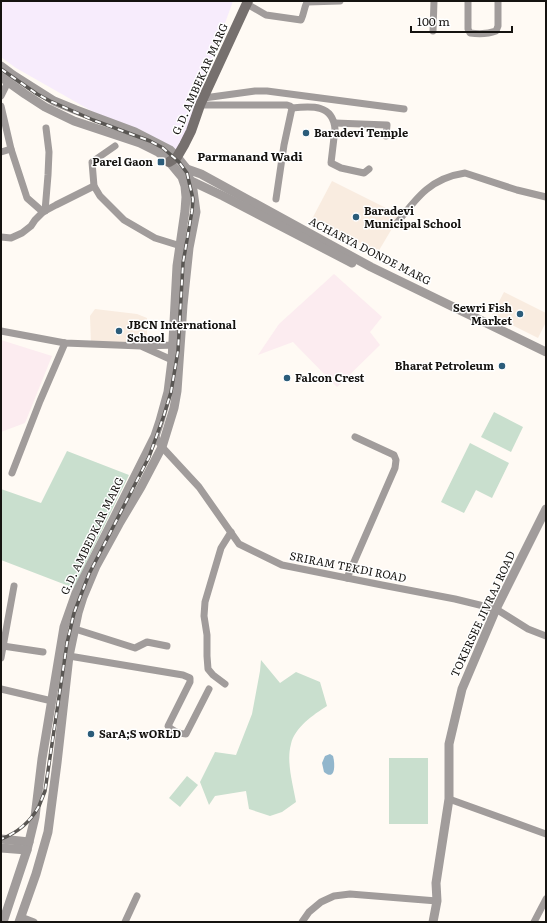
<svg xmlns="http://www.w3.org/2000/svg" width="547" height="923" font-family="Literata,serif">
  <rect width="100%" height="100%" fill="#fffaf4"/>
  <g fill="#f9ece0">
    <path d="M 332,181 L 400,215 L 378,252 L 312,219 Z"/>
    <path d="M 504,292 L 546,313 L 546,322 L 538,338 L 492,315 Z"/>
    <path d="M 95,309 L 137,314 L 147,318 L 147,348 L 91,343 L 90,316 Z"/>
  </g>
  <g fill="#fcecf0">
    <path d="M 334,274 L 382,317 L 370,332 L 380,345 L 337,387 L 293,342 L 258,355 L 279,324 Z"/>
    <path d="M 1,340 L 52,356 L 25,423 L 1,432 Z"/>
  </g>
  <path fill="#f7ecfc" d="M 1,1 L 233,1 L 176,159 L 16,68 L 1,57 Z"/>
  <g fill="#c9dfce">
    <path d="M 494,412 L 523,427 L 511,452 L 481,437 Z"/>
    <path d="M 470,443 L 509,463 L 492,498 L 476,490 L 464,513 L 441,502 Z"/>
    <path d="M 67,451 L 129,475 L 74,588 L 1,560 L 1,489 L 41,503 Z"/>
    <path d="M 261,660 L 280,683 L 296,672 L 320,682 L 327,706 C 313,715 295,727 291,744 C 286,762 293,784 296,802 L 282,812 L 270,816 L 249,809 L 246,791 L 215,796 L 209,805 L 200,782 L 215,752 L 236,755 L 252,714 L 260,671 Z"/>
    <rect x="389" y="758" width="39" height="66"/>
    <path d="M 187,776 L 198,785 L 180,807 L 169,798 Z"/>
  </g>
  <path fill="#92b6cc" d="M 330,754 L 333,756 C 335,763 336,782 324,772 L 322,763 L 325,756 Z"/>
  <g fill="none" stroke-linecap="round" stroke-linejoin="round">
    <g stroke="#a19c9b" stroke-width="7">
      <path d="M 468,1 L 468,29 L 470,33 C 478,34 488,34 496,31 L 498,26 L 498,1"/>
      <path d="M 247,4 L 266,15 L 301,20 C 304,14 304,8 307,2 L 340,1"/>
      <path d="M 433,31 L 434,1"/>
      <path d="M 1,96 L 8,82"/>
      <path d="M 204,98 L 255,91 L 267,91 L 404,109"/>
      <path d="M 200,105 L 287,105 L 290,106 L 292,108 L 284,145 L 276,199"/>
      <path d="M 1,106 L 11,149 L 27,198 L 43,212"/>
      <path d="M 292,108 C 311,106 333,104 335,129 L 331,163 L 341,168 L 364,173 L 369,169"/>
      <path d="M 335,123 L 387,125 L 386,136"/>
      <path d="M 115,146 L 92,162 L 94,186 L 100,196 L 124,220 L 155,238 L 184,247"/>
      <path d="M 1,152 L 11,149"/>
      <path d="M 45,211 L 48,175 L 49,152 L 46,128"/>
      <path d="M 397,223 C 417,197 431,178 465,173 L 517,190 L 546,197"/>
      <path d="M 1,237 L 11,238 L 22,233 L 31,226 L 35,220 L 43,212 L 56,205 L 94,186"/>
      <path d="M 1,331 L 65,343 L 141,346 L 172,360"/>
      <path d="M 143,346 L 177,345"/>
      <path d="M 155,436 L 162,447 L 199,487 L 239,544 L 282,565 L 382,585 L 455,599 L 496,609 L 528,629 L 546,636"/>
      <path d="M 12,473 L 40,401 L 65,343"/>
      <path d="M 347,578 L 395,468 L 396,460 L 394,455 L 355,437"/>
      <path d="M 75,629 L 135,648 L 147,642 L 167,646"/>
      <path d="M 3,646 L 43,652"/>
      <path d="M 69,656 L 183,675 L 190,678 L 190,682 L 168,726 C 172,731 180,734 186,734 L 209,689"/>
      <path d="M 1,658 L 14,586"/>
      <path d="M 225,684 L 213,675 L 208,669 L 207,656 L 207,635 L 204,616 L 205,602 L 221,548 L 231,532"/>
      <path d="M 1,689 L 52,701"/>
      <path d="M 449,799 L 546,834"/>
      <path d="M 21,917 L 34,922"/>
      <path d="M 125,922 L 137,896"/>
      <path d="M 302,922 L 309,912 L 321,902 L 334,896 L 350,894 L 437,901"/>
      <path d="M 534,922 L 546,899"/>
    </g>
    <g stroke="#a19c9b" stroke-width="9">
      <path d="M 1,66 L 13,75 L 54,101 L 76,110 L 135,132 L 170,150 L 178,158 L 186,168 L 193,190 L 196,212 L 189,248 L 183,305 L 177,391 L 174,408 L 162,447 L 141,487 L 119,524 L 96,566 L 83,597 L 78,613 L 69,656 L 57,763 L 48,832 L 36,874 L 19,922"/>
      <path d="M 1,77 L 25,94 L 45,107 L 74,121 L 140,143 L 158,152 L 167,159 L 182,177 L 185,186 L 186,197 L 185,211 L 177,266 L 172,360 L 168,392 L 160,421 L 155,436 L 112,522 L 81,583 L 76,593 L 64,627 L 42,759 L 35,817 L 27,850 L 3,922"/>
      <path d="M 184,168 L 201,174 L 371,267 L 546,352"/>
      <path d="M 187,179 L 223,196 L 352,263"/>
      <path d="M 1,839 L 29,842"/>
      <path d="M 1,848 L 27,850"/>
      <path d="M 433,922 L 437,901 L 436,883 L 449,799 L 449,744 L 462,689 L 496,609 L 546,509"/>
    </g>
    <path stroke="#76706e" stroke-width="10" d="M 169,162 L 177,157 L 184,145 L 191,131 L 200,105 L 248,1"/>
    <g stroke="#595653" stroke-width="3.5">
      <path id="rail" d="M 1,69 L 37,94 L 50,101 L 93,120 L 150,141 L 163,148 L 179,162 L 187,173 L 193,199 L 192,211 L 183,263 L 178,351 L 171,392 L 163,418 L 149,457 L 89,574 L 74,613 L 67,643 L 45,791 C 43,796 41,801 39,806 C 31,821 17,833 1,839"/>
    </g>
    <use href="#rail" stroke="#fff" stroke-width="2" stroke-dasharray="6" stroke-linecap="butt"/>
  </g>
  <g fill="#2b5c7a" stroke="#fff" stroke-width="1.5">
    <circle cx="306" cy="133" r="4"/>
    <rect x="157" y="158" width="8" height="8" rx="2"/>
    <circle cx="356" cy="217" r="4"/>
    <circle cx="520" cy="314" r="4"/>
    <circle cx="119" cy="331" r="4"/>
    <circle cx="502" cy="366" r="4"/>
    <circle cx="287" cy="378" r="4"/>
    <circle cx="91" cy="734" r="4"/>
  </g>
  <g text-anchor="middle" stroke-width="3" stroke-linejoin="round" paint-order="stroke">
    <g font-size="11" fill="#151310" stroke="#fff">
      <text transform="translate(200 79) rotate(-66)" y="4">G.D. AMBEKAR MARG</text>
      <text transform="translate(370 251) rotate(27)" y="4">ACHARYA DONDE MARG</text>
      <text transform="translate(92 536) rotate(-64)" y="4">G.D. AMBEDKAR MARG</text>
      <text transform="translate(348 567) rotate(11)" y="4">SRIRAM TEKDI ROAD</text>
      <text transform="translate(483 614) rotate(-65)" y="4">TOKERSEE JIVRAJ ROAD</text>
    </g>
    <g font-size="11" font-weight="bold" fill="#151310" stroke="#fff" text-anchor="start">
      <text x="314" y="137">Baradevi Temple</text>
      <text x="153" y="166" text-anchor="end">Parel Gaon</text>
      <text x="364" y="215">Baradevi<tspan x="364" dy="13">Municipal School</tspan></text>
      <text x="512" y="312" text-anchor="end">Sewri Fish<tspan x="512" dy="13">Market</tspan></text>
      <text x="127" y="329">JBCN International<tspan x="127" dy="13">School</tspan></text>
      <text x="494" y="370" text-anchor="end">Bharat Petroleum</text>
      <text x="295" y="382">Falcon Crest</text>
      <text x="99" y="738">SarA;S wORLD</text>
    </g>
    <g font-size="12" font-weight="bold" fill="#151310" stroke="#fff">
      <text x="250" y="161">Parmanand Wadi</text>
    </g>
  </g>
  <rect width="547" height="923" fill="none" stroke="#151310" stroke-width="4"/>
  <path d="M411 26v6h101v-6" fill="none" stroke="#151310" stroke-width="2"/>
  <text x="417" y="26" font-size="12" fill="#151310" stroke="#ffffff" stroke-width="3" paint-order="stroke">100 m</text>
</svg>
